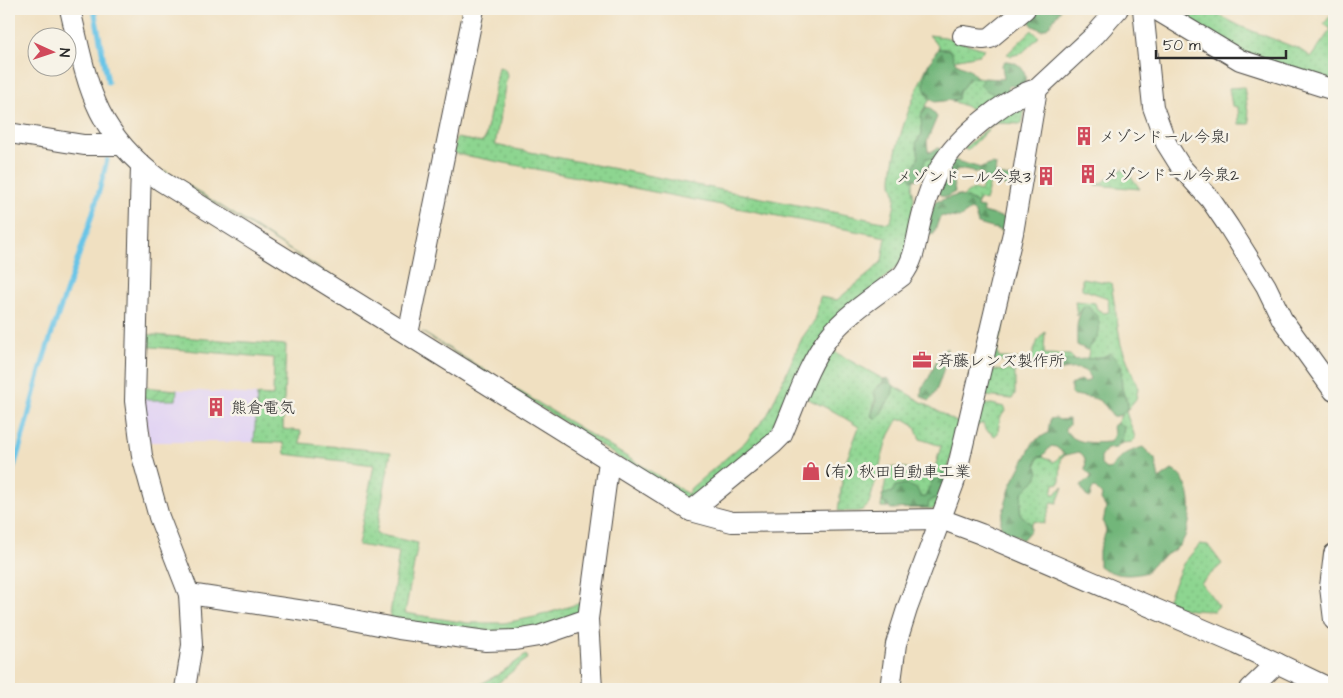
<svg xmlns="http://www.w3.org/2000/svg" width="1343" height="698" font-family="'Architects Daughter','Klee One',sans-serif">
  <defs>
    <pattern id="grass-dots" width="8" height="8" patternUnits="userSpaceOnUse" patternTransform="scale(1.25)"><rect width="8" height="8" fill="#8dd590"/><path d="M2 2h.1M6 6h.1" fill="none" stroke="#7ab77c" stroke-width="1.8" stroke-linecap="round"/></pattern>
    <pattern id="forest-firs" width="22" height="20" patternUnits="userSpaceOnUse" patternTransform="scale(1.25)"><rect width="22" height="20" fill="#72b67a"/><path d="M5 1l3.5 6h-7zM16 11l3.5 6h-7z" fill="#5e9464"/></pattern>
    <pattern id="garden-furrows" width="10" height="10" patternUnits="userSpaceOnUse" patternTransform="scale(1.25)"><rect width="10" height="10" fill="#8dd590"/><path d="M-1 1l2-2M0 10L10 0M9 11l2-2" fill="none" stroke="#7ab77c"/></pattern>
  </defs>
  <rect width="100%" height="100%" fill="#f7f3e8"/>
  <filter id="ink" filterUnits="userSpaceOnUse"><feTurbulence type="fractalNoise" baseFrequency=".02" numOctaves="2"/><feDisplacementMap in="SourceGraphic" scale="10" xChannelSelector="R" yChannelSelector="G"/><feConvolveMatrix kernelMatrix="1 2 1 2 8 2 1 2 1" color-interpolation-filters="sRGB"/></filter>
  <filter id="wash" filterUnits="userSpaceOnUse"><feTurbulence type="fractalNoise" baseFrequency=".0096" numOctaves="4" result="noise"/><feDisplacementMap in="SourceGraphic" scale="20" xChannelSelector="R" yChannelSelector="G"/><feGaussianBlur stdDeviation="1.12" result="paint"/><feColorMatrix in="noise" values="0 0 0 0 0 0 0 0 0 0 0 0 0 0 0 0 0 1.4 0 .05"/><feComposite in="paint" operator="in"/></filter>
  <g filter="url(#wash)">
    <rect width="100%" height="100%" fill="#f0e0c1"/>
    <path fill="#e2d4f3" d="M 142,387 L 257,395 L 254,442 L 149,442 Z"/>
    <g fill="url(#grass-dots)" stroke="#5c805e">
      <path d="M 1162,9 L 1207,9 L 1242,27 L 1299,49 L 1311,57 L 1331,29 L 1324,24 L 1334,11 L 1334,86 L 1246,59 Z"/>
      <path d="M 1032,30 L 1039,37 L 1022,53 L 1011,56 L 1007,54 Z"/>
      <path d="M 929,35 L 945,37 L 984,49 L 983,51 L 979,55 L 954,60 L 949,49 L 938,49 L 939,47 Z"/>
      <path d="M 930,61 C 926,73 922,88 930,99 L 922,112 L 922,134 L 918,139 L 925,158 L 937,159 L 928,173 L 923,172 L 915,177 L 912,187 L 914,198 L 908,256 L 836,324 L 773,435 L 692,504 L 422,332 L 688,494 L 691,488 L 745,442 L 768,414 L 802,338 L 815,320 L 820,297 L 837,300 L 870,273 L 882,261 L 886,237 L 453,153 L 456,138 L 481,142 L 485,139 L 499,67 L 505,69 L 507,75 L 495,145 L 888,223 L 891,221 C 893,212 896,203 895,194 C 895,190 892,187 892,183 C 891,151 915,90 930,61 Z"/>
      <path d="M 977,77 L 983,78 L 980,84 L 992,93 L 1006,95 L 980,112 L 952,101 L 958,99 L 959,92 L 969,79 Z"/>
      <path d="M 1244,87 L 1250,124 L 1239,124 L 1238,107 L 1232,106 L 1229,88 Z"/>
      <path d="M 1027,96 L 1022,124 L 995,123 L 967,151 L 964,148 Z"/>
      <path d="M 1125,168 L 1140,189 L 1095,185 C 1107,182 1113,173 1125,168 Z"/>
      <path d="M 164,170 L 390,313 L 165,172 Z"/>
      <path d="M 994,178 L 994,183 L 990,183 L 985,201 L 979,199 L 978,203 L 962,197 L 973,189 L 981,191 L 984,180 Z"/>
      <path d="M 1082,278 L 1111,283 L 1121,345 L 1138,388 L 1136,399 L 1126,411 C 1128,421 1134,430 1135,439 L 1132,442 L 1122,443 L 1124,426 L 1117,423 L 1128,403 C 1120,388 1122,389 1121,374 C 1121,369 1117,363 1115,358 L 1097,357 L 1084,361 L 1088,356 L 1094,313 L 1084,306 L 1077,316 L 1075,301 L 1095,303 L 1097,309 L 1104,313 L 1109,312 L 1108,298 L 1082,289 Z"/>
      <path d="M 1005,320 L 997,347 L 998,356 L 1000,358 L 1031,359 L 1038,340 L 1045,332 L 1044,354 L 1070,355 L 1075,360 L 1054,365 L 1053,368 L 1046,365 L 992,360 L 1000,321 Z"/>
      <path d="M 141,334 L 286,345 L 283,429 L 301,431 L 300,443 L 391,452 L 376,534 L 418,543 L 405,613 L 467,623 L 504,623 L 535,617 L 584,602 L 582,615 L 512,635 L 389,622 L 399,552 L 358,545 L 374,465 L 285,454 L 284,443 L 254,442 L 257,395 L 273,396 L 274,358 L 141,346 Z"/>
      <path d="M 826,347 L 883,379 L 884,383 L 879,385 L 872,412 L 883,410 L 894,386 L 960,424 L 937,509 L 881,507 L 888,467 L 905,468 L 933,475 L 941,446 L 920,439 L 914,425 L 904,419 L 898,420 L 887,440 L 869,504 C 861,515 851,511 838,511 L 844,467 L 859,427 L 835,412 L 804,397 Z"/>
      <path d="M 988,370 L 1015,371 L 1015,394 L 1012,399 L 986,396 L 983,393 Z"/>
      <path d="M 992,404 L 1004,407 L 1005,411 L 1000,418 L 998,433 L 995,436 L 985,429 L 983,424 L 980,424 L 975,428 L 979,405 Z"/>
      <path d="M 1062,454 L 1066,455 L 1061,457 L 1060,483 L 1054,484 L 1052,494 L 1055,494 L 1063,487 L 1057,503 L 1052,502 L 1044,524 L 1035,521 L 1031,524 L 1020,514 L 1022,492 L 1032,483 L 1038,457 L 1043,456 L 1054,462 Z"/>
      <path d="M 1200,544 L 1208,545 L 1222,564 L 1201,583 L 1219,606 L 1214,611 C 1197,610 1180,612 1167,600 L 1183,564 Z"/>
      <path d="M 526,655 L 528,658 L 491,689 L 472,689 L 499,674 Z"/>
    </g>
    <g fill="url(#forest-firs)" stroke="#4e7052">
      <path d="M 1033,9 L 1061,9 L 1048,27 L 1042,30 L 1033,26 L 1026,17 Z"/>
      <path d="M 938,49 C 956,49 949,51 956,63 L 969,69 L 977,77 L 969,79 L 959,92 L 958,99 L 935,102 C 914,89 928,64 938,49 Z"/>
      <path d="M 1005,61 C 1019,61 1028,71 1025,85 L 1015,88 L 1011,85 L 1008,88 L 1009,91 L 1006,95 C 996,95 986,93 980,84 L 983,78 L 1004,79 L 1002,65 Z"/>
      <path d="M 926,107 L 930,108 L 937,117 L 927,141 L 928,151 L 931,152 L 937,148 L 941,149 L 937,159 L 926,158 L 919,179 L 911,180 L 909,174 L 919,157 L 916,143 L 922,134 L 921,116 Z"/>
      <path d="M 953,160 L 981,168 L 992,164 L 996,165 L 995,174 L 1018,179 L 1010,233 L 978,224 L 974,211 L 971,210 L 959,218 L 942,216 L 939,219 L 934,234 L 929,235 L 925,232 L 935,202 L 958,195 L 978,203 L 977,207 L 983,208 L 983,212 L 1005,218 L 1013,188 L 994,183 L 994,178 L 984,180 L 984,174 L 958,169 L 952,177 L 955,192 L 946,197 L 941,196 L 937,192 Z"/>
      <path d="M 1084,306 L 1089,306 C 1090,310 1093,311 1096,315 C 1104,328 1097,341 1087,350 L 1077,345 C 1077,329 1075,321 1084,306 Z"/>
      <path d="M 947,348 C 947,360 938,394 929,401 L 921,396 L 922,387 C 934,376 933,357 947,348 Z"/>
      <path d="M 1110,353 L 1122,366 C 1121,381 1120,389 1128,403 C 1126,412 1123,417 1112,416 C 1099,393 1093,400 1071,394 L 1071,385 L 1080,380 L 1086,382 L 1090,379 C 1086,364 1069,369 1057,371 L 1053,368 C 1063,354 1095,364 1110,353 Z"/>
      <path d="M 888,378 L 894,386 L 892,395 L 877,419 L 871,416 L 876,402 L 874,390 L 883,383 L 883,379 Z"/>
      <path d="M 1056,418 L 1059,420 L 1069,419 L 1069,425 L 1065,429 C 1073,445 1095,443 1110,442 L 1114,435 L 1113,426 L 1117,423 L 1124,426 L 1122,443 L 1116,448 L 1107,449 L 1101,456 L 1101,465 L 1106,469 L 1112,468 C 1119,455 1130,451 1143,447 L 1155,459 L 1159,479 L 1172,470 C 1196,481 1194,527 1180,545 C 1170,555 1153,559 1147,572 C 1130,577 1114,576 1099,566 L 1099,551 L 1106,531 L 1103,522 L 1106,508 L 1101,500 L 1102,495 L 1095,488 L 1092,489 L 1090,498 L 1086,496 L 1081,487 L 1084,482 L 1091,479 L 1091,476 L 1085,470 C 1086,462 1086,456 1079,452 L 1066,455 L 1056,447 L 1051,446 L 1043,456 L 1038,457 L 1036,465 L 1039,472 L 1035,480 L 1022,493 L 1020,514 L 1031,524 L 1031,530 L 1022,540 L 1017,536 L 1001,532 L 1001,519 L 1011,485 L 1034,441 L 1048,433 L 1050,419 Z"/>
      <path d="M 951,467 L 940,495 L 929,502 L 928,507 L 892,509 C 885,507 883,502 882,495 L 892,492 L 895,486 L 906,484 L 917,489 L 921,497 L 925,497 L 932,481 L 939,477 L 945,468 Z"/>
    </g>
    <path fill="url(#garden-furrows)" stroke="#5c805e" d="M 142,387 L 177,390 L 176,400 L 148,400 L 144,398 Z"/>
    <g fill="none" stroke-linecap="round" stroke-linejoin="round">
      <g stroke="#69c5e7" stroke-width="5">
        <path d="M 94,9 L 108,82"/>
        <path d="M 9,481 C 26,436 33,387 49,342 C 69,281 93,222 107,160"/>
      </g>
    </g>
  </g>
  <g filter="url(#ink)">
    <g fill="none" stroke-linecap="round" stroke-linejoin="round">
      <g stroke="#494642" stroke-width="22">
        <g id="minor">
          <path d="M 70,9 C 88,86 93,130 161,181 L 691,511 L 732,522 L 941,519 L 981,534 L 1237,644 L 1331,689"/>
          <path d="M 1143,9 L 1153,107 L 1166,143 L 1181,167 L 1210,199 L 1229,227 L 1266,286 L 1282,319 L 1334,391"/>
          <path d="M 1155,9 L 1240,60 L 1334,90"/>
          <path d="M 963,36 L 983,39 L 990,38 L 1025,9"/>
          <path d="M 9,133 L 84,145 L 121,145"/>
          <path d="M 141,166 L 135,401 L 142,456 L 159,517 L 189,594 L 192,645 L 185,689"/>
          <path d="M 408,334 L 474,9"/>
          <path d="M 691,511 L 773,444 L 782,435 C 795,405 808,364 828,338 C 847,313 877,295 902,276 C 917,257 916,235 923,212 C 927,197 933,179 941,166 C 957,138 1006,97 1037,89 L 1095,35 L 1118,9"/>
          <path d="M 1334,554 L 1330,587 L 1334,620"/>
          <path d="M 189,594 L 318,613 L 399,629 L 486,641 L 515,640 L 539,636 L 588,619"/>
          <path d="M 592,689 L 588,619 L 609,461"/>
          <path d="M 890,689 L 896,644 L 907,609 L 954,483 L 1013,233 L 1037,89"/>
          <path d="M 1250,689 L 1277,663"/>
        </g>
      </g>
      <use href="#minor" stroke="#fff" stroke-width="20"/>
    </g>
  </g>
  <defs>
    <g id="building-bare" transform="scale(1.5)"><path d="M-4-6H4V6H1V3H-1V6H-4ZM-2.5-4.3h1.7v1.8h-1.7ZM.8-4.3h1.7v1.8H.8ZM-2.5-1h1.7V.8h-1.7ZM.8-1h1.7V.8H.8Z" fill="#d1495b" stroke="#f7f3e8" stroke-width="2.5" paint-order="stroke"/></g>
    <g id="office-bare" transform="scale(1.5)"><path d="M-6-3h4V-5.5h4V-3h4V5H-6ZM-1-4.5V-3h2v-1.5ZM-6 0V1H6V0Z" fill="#d1495b" stroke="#f7f3e8" stroke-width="2.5" paint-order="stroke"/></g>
    <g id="shop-bare" transform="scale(1.5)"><path d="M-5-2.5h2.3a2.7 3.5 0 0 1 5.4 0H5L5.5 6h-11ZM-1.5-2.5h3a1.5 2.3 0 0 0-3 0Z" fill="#d1495b" stroke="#f7f3e8" stroke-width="2.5" paint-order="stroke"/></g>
  </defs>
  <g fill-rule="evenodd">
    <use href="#building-bare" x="1084" y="136"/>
    <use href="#building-bare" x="1088" y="174"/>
    <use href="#building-bare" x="1046" y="176"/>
    <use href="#office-bare" x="922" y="360"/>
    <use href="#building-bare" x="216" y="407"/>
    <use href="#shop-bare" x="811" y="471"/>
  </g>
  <g text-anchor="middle" stroke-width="5" stroke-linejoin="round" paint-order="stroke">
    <g font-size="16" fill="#2b2b2b" stroke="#f7f3e8" text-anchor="start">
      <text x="1099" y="142">メゾンドール今泉1</text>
      <text x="1103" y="180">メゾンドール今泉2</text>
      <text x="1031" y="182" text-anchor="end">メゾンドール今泉3</text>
      <text x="937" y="366">斉藤レンズ製作所</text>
      <text x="231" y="413">熊倉電気</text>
      <text x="826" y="477">(有) 秋田自動車工業</text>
    </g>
  </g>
  <rect width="1343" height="698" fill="none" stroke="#f7f3e8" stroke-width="30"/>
  <g transform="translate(52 52) rotate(93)"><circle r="24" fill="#f7f3e8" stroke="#a5a39c"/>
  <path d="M0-4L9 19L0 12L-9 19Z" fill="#d1495b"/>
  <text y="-8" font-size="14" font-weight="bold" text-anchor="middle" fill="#2b2b2b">N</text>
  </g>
  <path d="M1156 50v8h130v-8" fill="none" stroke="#2b2b2b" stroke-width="2.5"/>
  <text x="1163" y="50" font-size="15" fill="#2b2b2b" stroke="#f7f3e8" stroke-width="4" paint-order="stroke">50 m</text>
</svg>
